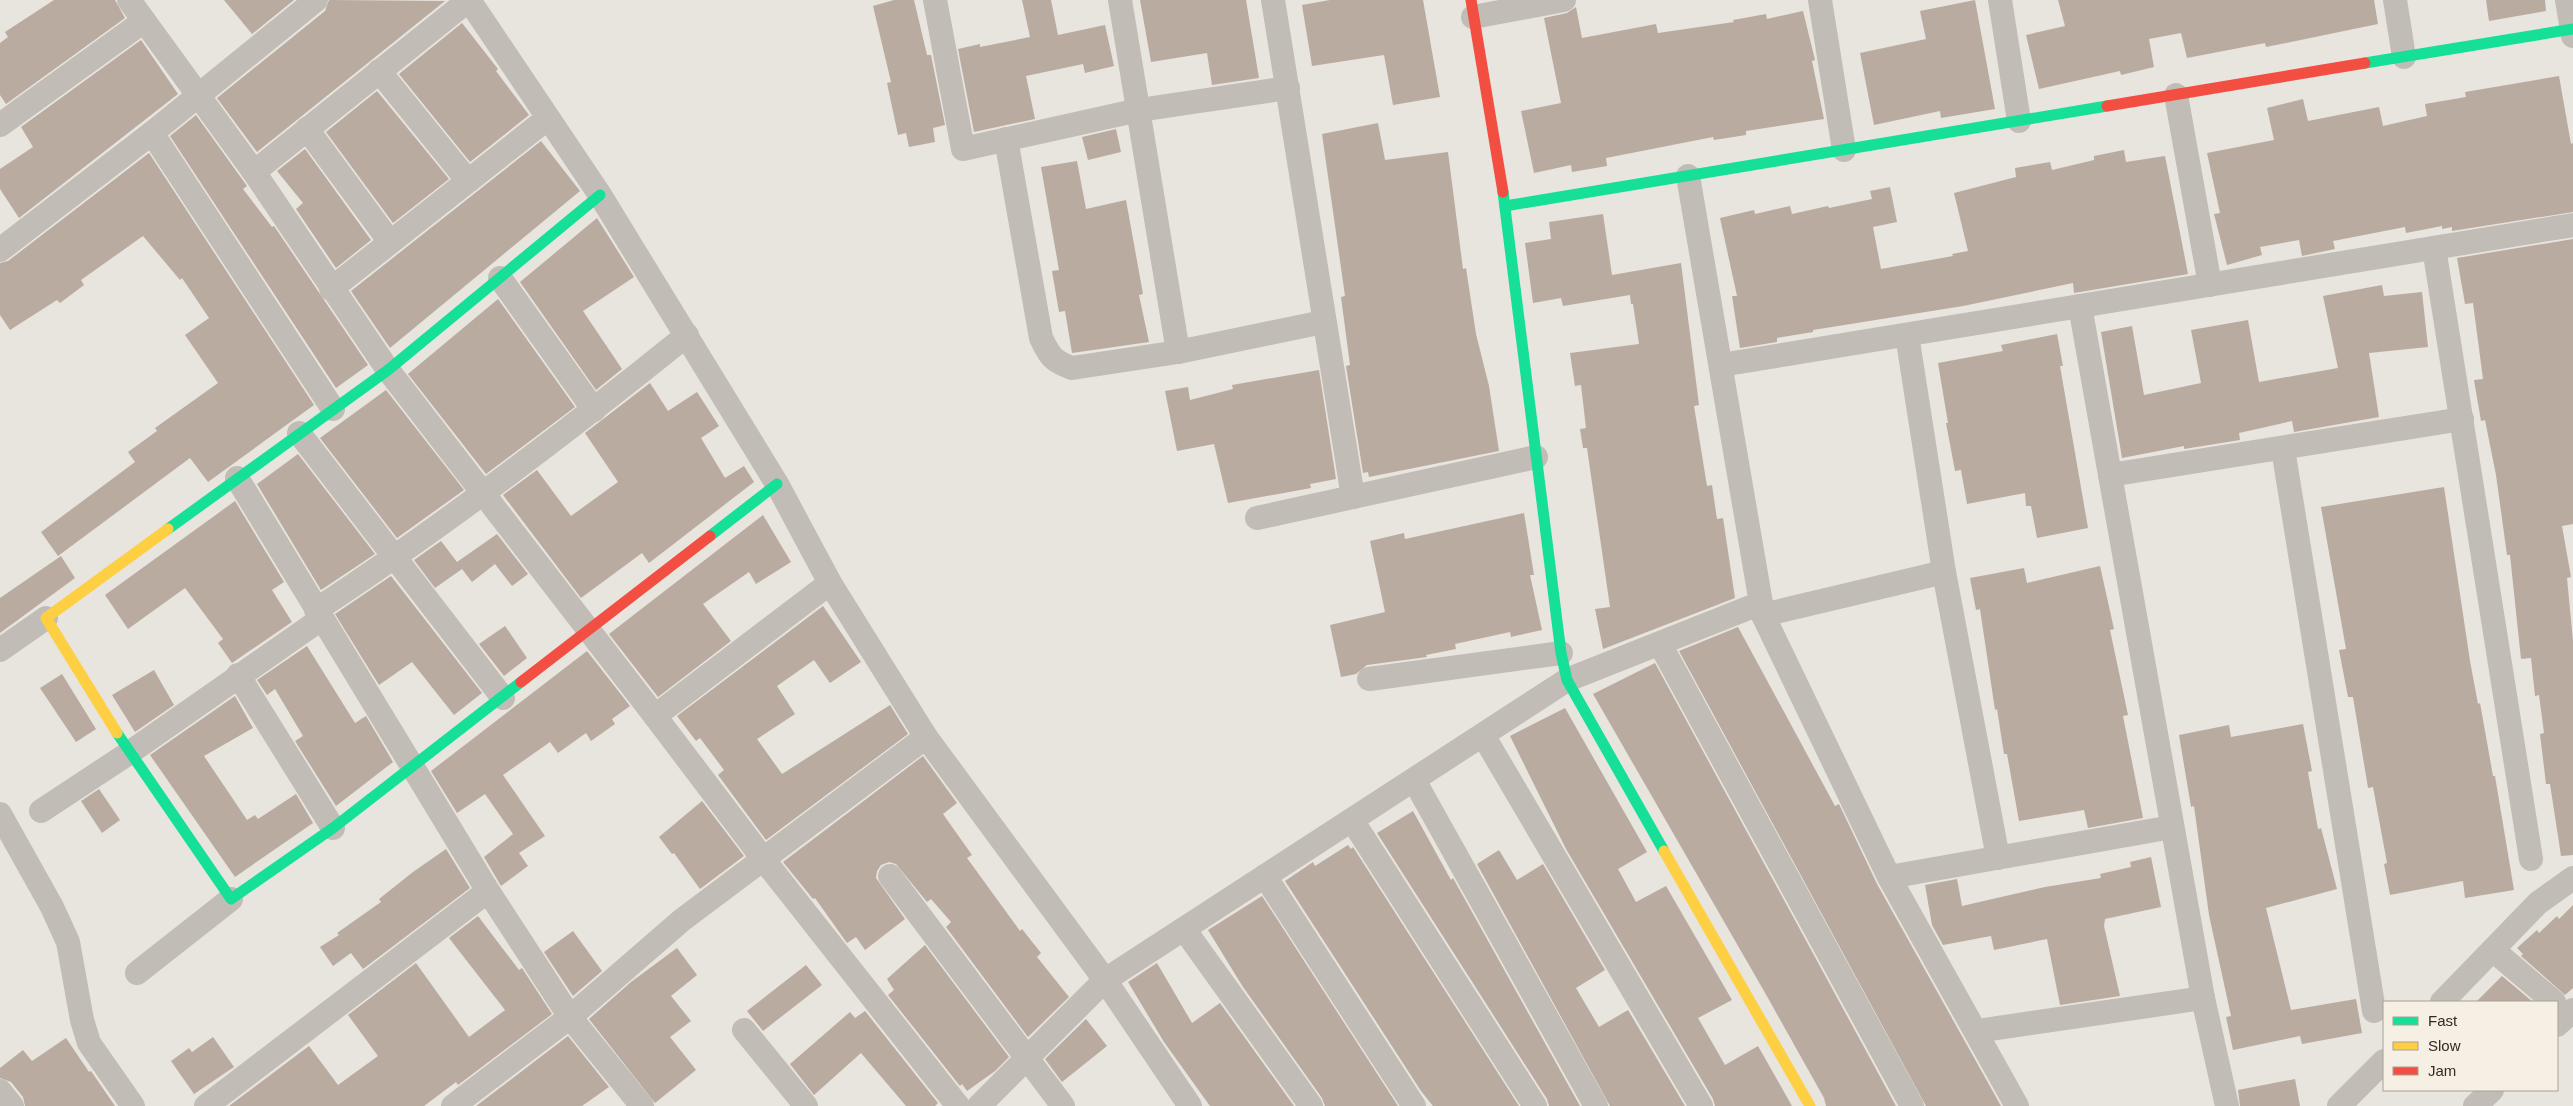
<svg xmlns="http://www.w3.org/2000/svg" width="2573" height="1106" font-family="Arial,sans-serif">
  <rect width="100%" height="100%" fill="#e8e4de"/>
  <g fill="#baaba1">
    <path d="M 54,0 L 115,0 L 125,18 L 6,104 L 0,95 L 0,43 L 8,37 L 5,32 Z"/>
    <path d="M 224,0 L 294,0 L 252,34 Z"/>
    <path d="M 329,0 L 445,1 L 257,152 L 217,98 L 325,11 Z"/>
    <path d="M 894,0 L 914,0 L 927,55 L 931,55 L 945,125 L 933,128 L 935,142 L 909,147 L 906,133 L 898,135 L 887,83 L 891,82 L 873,6 Z"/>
    <path d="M 1022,0 L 1051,0 L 1058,35 L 1105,25 L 1114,66 L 1085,73 L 1083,64 L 1026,76 L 1035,119 L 974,132 L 958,49 L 980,44 L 980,47 L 1030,37 Z"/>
    <path d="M 1140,0 L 1246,0 L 1259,78 L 1212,85 L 1207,53 L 1151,62 Z"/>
    <path d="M 1330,0 L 1423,0 L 1440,97 L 1393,105 L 1384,55 L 1312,66 L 1302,5 Z"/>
    <path d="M 1975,0 L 1995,109 L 1941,118 L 1940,111 L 1874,125 L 1860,53 L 1926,39 L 1920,11 Z"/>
    <path d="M 2058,0 L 2374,0 L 2378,24 L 2266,47 L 2265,43 L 2187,58 L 2181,33 L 2149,39 L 2154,67 L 2121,75 L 2120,71 L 2039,89 L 2026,35 L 2065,26 Z"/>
    <path d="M 2486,0 L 2545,0 L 2546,11 L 2489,21 Z"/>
    <path d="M 1576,7 L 1582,38 L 1656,24 L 1658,33 L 1734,22 L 1733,20 L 1766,14 L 1767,19 L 1803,11 L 1815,60 L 1812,61 L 1824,119 L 1746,131 L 1746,135 L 1714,140 L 1713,137 L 1606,158 L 1607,166 L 1572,172 L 1571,165 L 1534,173 L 1521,111 L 1561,103 L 1544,18 L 1567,13 Z"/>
    <path d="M 462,23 L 498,69 L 496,71 L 529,115 L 470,162 L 399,74 Z"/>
    <path d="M 141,40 L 178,94 L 19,218 L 0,189 L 0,169 L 33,147 L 21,127 Z"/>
    <path d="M 2559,76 L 2571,144 L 2573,143 L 2573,212 L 2452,231 L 2452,227 L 2442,229 L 2442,226 L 2406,233 L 2405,227 L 2333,241 L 2335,249 L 2302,256 L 2299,240 L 2260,247 L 2262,255 L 2227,265 L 2214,214 L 2220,213 L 2207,153 L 2274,140 L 2267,108 L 2303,99 L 2308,121 L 2379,107 L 2383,126 L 2427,116 L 2425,104 L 2466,97 L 2465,92 Z"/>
    <path d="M 377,91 L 449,179 L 393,223 L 326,132 Z"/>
    <path d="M 196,115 L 247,186 L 243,189 L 272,227 L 274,226 L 368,365 L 336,388 L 170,136 Z"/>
    <path d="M 1378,123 L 1385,160 L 1448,152 L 1463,269 L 1466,268 L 1476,334 L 1489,386 L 1499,451 L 1369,477 L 1368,472 L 1363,473 L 1346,366 L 1350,365 L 1341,297 L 1345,296 L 1322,134 Z"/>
    <path d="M 1116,129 L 1121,152 L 1088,160 L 1082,137 Z"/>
    <path d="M 541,141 L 580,191 L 390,348 L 351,291 Z"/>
    <path d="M 305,149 L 371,240 L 336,268 L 296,209 L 303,203 L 277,171 Z"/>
    <path d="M 2124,150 L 2126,162 L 2165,156 L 2188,274 L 2074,293 L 2073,283 L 1963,306 L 1813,330 L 1813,332 L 1777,338 L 1777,342 L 1740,348 L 1732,296 L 1737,296 L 1720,218 L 1754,210 L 1755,214 L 1790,206 L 1792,214 L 1828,206 L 1829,208 L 1872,199 L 1870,191 L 1890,187 L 1897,222 L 1873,227 L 1881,269 L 1953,256 L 1952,254 L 1968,251 L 1954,193 L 2016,177 L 2015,168 L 2050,162 L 2052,170 L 2094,160 L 2094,156 Z"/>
    <path d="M 149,153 L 314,405 L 208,482 L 190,458 L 58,556 L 41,532 L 135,462 L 128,452 L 157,431 L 155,428 L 218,383 L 185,335 L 209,318 L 182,278 L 180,280 L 143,236 L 81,280 L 84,285 L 60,303 L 57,300 L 10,330 L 0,315 L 0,263 L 8,261 Z"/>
    <path d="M 1077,161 L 1086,209 L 1126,200 L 1143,294 L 1139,295 L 1149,342 L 1072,353 L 1065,311 L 1059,312 L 1052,271 L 1059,270 L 1041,167 Z"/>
    <path d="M 1603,214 L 1612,275 L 1681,263 L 1699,405 L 1694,406 L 1707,486 L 1712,485 L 1717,519 L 1723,518 L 1735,598 L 1603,649 L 1595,609 L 1610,607 L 1587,448 L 1583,448 L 1580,429 L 1586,428 L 1581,385 L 1575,386 L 1570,353 L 1639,344 L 1633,304 L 1631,304 L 1630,295 L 1563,306 L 1561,298 L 1533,303 L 1525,243 L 1551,239 L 1549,222 Z"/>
    <path d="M 597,218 L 634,277 L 583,311 L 622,369 L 596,390 L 520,282 Z"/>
    <path d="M 2573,239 L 2573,524 L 2562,526 L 2571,577 L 2567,578 L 2573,641 L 2573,855 L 2561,856 L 2550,784 L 2546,784 L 2540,734 L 2544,733 L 2539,695 L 2535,696 L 2531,658 L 2521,659 L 2510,555 L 2507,555 L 2496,475 L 2485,420 L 2481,421 L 2474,380 L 2483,379 L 2473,303 L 2465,304 L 2457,258 Z"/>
    <path d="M 2382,285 L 2384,296 L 2422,292 L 2428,347 L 2369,353 L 2379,417 L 2294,432 L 2292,421 L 2239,433 L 2240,440 L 2184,449 L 2184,446 L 2122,458 L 2101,332 L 2132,326 L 2144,395 L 2201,383 L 2191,330 L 2248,320 L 2259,382 L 2338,368 L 2323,296 Z"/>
    <path d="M 498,299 L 575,407 L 486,474 L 408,374 Z"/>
    <path d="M 2057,334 L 2063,366 L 2060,366 L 2088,528 L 2037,538 L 2031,506 L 2026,506 L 2025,493 L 1967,504 L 1961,470 L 1955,471 L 1946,423 L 1948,423 L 1938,363 L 2003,351 L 2001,345 Z"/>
    <path d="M 1319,370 L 1336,479 L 1310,484 L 1311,488 L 1228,503 L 1214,444 L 1177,451 L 1165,391 L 1188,387 L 1190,400 L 1233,389 L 1232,385 Z"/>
    <path d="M 650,383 L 668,411 L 697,392 L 719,426 L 701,438 L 725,478 L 744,466 L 754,482 L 649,563 L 642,553 L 581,598 L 503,495 L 537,470 L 571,516 L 618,482 L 585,433 Z"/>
    <path d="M 386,390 L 464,490 L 397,538 L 320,438 Z"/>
    <path d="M 298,454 L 375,554 L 321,590 L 257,484 Z"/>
    <path d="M 2444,487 L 2470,661 L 2478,704 L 2480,703 L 2493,776 L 2495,776 L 2514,890 L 2465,898 L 2463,881 L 2390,895 L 2384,864 L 2387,863 L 2373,787 L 2368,788 L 2353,697 L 2348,697 L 2339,650 L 2346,649 L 2321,507 Z"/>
    <path d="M 235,501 L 284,582 L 272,590 L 292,622 L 232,663 L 218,643 L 223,639 L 185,588 L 128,629 L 105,595 Z"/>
    <path d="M 1524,513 L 1534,575 L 1530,575 L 1542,630 L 1511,637 L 1510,632 L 1455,644 L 1456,649 L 1426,655 L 1427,657 L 1367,665 L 1356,674 L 1341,677 L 1330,625 L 1385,612 L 1370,541 L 1404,533 L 1405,539 Z"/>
    <path d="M 763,515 L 791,562 L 756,584 L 749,572 L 703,604 L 731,641 L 658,697 L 609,634 Z"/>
    <path d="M 497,534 L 528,574 L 512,586 L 495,564 L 472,582 L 462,569 L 435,588 L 414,560 L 441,541 L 457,562 Z"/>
    <path d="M 61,556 L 75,578 L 0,633 L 0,598 Z"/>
    <path d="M 2100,566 L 2114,629 L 2110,630 L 2128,715 L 2123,716 L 2143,818 L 2088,828 L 2084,810 L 2019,821 L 2007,754 L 2004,754 L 1997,709 L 1995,710 L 1980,609 L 1976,610 L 1970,578 L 2024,568 L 2027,583 Z"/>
    <path d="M 391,576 L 482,693 L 454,715 L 412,662 L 379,685 L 335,614 Z"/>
    <path d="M 823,606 L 861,662 L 830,683 L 814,660 L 777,686 L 795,714 L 757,739 L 782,774 L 890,705 L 908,734 L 766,840 L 718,775 L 724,770 L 700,738 L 696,741 L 677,716 Z"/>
    <path d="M 505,626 L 527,658 L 504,676 L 479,644 Z"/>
    <path d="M 1738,627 L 1835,806 L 1839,804 L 1877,884 L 2001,1106 L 1926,1106 L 1679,651 Z"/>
    <path d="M 307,646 L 355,723 L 366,716 L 393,762 L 336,806 L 295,741 L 303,736 L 275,689 L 267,695 L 257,680 Z"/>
    <path d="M 587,651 L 630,706 L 612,719 L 615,724 L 591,741 L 586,733 L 558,753 L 550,742 L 503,775 L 545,836 L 519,853 L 528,866 L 501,886 L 484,857 L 513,834 L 485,794 L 457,813 L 431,771 Z"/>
    <path d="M 1655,663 L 1896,1106 L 1826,1106 L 1824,1098 L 1764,991 L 1593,694 Z"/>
    <path d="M 154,670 L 174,705 L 135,732 L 112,695 Z"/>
    <path d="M 62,674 L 96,729 L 76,742 L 40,688 Z"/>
    <path d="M 235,696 L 253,728 L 204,756 L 247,820 L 255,815 L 258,819 L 296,794 L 313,823 L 235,877 L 150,755 Z"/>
    <path d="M 1565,708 L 1647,852 L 1618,869 L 1636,902 L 1666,886 L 1732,1000 L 1698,1018 L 1725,1065 L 1758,1046 L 1792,1106 L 1715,1106 L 1713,1099 L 1566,849 L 1510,736 Z"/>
    <path d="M 2303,724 L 2312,771 L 2308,772 L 2318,829 L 2321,828 L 2337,889 L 2266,908 L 2291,1010 L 2356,999 L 2362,1033 L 2302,1044 L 2300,1036 L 2233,1050 L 2226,1017 L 2231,1016 L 2209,915 L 2194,806 L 2191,807 L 2179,735 L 2229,725 L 2231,737 Z"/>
    <path d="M 923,756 L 957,803 L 943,814 L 972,855 L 967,858 L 1020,931 L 1022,929 L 1041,953 L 1037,957 L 1069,997 L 1028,1037 L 946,927 L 951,922 L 931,899 L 927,902 L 896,864 L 889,862 L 881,865 L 877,871 L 876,878 L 905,919 L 865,950 L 856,937 L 847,943 L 815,898 L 813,899 L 783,862 Z"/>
    <path d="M 99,789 L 120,820 L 102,833 L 81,801 Z"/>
    <path d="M 702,801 L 744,856 L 700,889 L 674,853 L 672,854 L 659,837 Z"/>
    <path d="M 1413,811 L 1451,880 L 1453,878 L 1580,1106 L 1549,1106 L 1547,1099 L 1377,833 Z"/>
    <path d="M 1348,845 L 1351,849 L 1353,847 L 1519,1106 L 1433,1106 L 1421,1091 L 1285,881 L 1313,862 L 1315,866 Z"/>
    <path d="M 446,849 L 470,888 L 363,969 L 351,953 L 333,966 L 320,947 L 339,935 L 337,933 L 381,902 L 379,899 L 413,872 Z"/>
    <path d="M 1499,850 L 1517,880 L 1543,864 L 1605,970 L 1576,988 L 1599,1027 L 1628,1010 L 1685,1106 L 1610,1106 L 1477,864 Z"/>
    <path d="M 2151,857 L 2161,907 L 2105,919 L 2104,926 L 2120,996 L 2060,1005 L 2047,939 L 1994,950 L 1991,936 L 1943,945 L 1932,925 L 1925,885 L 1957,879 L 1962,906 L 2045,887 L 2101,878 L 2100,874 L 2131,867 L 2130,862 Z"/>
    <path d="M 1262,896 L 1398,1106 L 1325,1106 L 1322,1098 L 1243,987 L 1208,930 Z"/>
    <path d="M 2573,905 L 2573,988 L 2565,995 L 2521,956 L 2523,954 L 2517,948 L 2537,930 L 2539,933 L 2557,916 L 2559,919 Z"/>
    <path d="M 478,916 L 519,970 L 522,968 L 552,1014 L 458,1085 L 456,1082 L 424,1106 L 229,1106 L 309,1046 L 338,1085 L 378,1056 L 348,1015 L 416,963 L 469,1037 L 505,1010 L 449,938 Z"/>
    <path d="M 573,931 L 602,971 L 573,996 L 544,952 Z"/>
    <path d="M 925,945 L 1009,1057 L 995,1071 L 967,1091 L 962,1084 L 960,1086 L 888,995 L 894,990 L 887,979 Z"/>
    <path d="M 677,948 L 697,975 L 671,996 L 691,1021 L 670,1037 L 696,1070 L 655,1103 L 589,1019 L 631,982 Z"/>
    <path d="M 1157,963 L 1192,1023 L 1220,1003 L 1294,1106 L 1210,1106 L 1164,1042 L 1128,982 Z"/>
    <path d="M 806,965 L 822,985 L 763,1031 L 747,1011 Z"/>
    <path d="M 2502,976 L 2533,1002 L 2476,1002 Z"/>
    <path d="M 865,1011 L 938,1103 L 935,1106 L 906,1106 L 861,1053 L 814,1095 L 790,1064 L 850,1012 L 855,1018 Z"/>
    <path d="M 1086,1019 L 1107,1046 L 1062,1082 L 1045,1059 Z"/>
    <path d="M 568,1036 L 609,1087 L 582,1106 L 476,1106 Z"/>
    <path d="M 213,1037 L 234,1067 L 194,1094 L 171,1061 L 189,1048 L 192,1052 Z"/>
    <path d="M 66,1038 L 89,1072 L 91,1071 L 115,1106 L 25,1106 L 23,1097 L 11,1082 L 0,1078 L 0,1068 L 23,1050 L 32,1061 Z"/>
    <path d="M 2295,1079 L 2300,1106 L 2240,1106 L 2238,1090 Z"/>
  </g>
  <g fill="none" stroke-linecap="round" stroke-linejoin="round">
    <g stroke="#c1bcb6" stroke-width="24">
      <path d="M 129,0 L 254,172 L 388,370 L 655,716 L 764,860 L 958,1106"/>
      <path d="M 469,0 L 600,195 L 777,484 L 830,583 L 926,737 L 1105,980 L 1190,1106"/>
      <path d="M 935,0 L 963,149 L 1139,110 L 1288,88"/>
      <path d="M 1120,0 L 1178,352 L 1323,322"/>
      <path d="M 1273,0 L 1353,497"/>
      <path d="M 1820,0 L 1844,150"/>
      <path d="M 2000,0 L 2019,121"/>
      <path d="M 2395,0 L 2404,57"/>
      <path d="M 2567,0 L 2573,36"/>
      <path d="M 1473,17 L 1564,0"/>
      <path d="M 379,71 L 468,181"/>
      <path d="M 2176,95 L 2210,285"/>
      <path d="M 0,125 L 144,21"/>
      <path d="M 307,129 L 390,242"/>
      <path d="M 152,133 L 333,409"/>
      <path d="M 1006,139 L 1041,338 C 1050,357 1053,361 1072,368 L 1178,352"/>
      <path d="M 254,172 L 469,0"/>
      <path d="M 1688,176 L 1763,615 L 1889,877 L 2017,1106"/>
      <path d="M 2434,248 L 2531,859"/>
      <path d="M 0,250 L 152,133 L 316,0"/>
      <path d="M 500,278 L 594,410"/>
      <path d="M 331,289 L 548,118"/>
      <path d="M 2080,306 L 2203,998 L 2227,1106"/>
      <path d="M 1907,335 L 1944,572 L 1998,858"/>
      <path d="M 1721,365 L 2573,225"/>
      <path d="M 299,433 L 503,698"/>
      <path d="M 2283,449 L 2374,1011"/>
      <path d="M 2110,475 L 2462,419"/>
      <path d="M 237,478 L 488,891 L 570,1017 L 642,1106"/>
      <path d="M 1257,518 L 1536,457"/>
      <path d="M 316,610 C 444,526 567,432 687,335"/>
      <path d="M 1763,615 L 1944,572"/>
      <path d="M 1660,644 L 1912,1106"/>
      <path d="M 0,650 L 46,618"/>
      <path d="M 238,675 L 333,828"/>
      <path d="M 1369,679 L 1561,653"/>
      <path d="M 655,716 L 830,583"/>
      <path d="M 1483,735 L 1701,1106"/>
      <path d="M 1414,780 L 1596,1106"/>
      <path d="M 41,811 L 129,753 L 321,619"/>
      <path d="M 0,814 L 52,907 L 68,942 L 82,1020 L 89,1043 L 133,1106"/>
      <path d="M 1352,820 L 1535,1106"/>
      <path d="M 890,876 L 1063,1106"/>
      <path d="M 1265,876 L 1414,1106"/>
      <path d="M 1889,877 L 2172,827"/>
      <path d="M 1184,929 L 1311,1106"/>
      <path d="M 2493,950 L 2554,1002"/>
      <path d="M 137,973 L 231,899"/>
      <path d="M 2442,1002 L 2538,903 L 2573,878"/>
      <path d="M 2557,1025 L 2573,1010"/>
      <path d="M 744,1030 L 806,1106"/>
      <path d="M 1977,1031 L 2203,998"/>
      <path d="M 0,1091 L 12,1106"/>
      <path d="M 206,1106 L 488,891"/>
      <path d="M 453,1106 L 570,1017 L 682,920 L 926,737"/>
      <path d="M 979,1106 L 1105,980 L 1567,680 L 1761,603"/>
      <path d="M 2339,1106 L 2384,1061"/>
      <path d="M 2475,1106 L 2492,1090"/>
    </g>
    <g stroke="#16e098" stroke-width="11">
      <path d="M 2365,63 L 2573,29"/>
      <path d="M 1503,192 L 1561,653 L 1567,680 L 1664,851"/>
      <path d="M 1505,206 L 2107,106"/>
      <path d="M 168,529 L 388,370 L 600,195"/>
      <path d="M 710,536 L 777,484"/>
      <path d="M 117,733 L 231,899 L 333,828 L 521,682"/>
    </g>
    <g stroke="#ffcf43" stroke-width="11">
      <path d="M 117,733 L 46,618 L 168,529"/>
      <path d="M 1664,851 L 1810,1106"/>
    </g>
    <g stroke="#f24e42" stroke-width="11">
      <path d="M 1471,0 L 1503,192"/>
      <path d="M 2107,106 L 2365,63"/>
      <path d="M 521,682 L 710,536"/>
    </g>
  </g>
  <rect x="2383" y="1001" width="175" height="90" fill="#f6efe4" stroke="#a7a098"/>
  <rect x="2393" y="1017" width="25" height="8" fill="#16e098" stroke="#a7a098"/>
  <text x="2428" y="1026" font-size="15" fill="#312a26">Fast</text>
  <rect x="2393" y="1042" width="25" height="8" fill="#ffcf43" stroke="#a7a098"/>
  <text x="2428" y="1051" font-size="15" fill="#312a26">Slow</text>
  <rect x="2393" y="1067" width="25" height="8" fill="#f24e42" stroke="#a7a098"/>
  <text x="2428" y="1076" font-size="15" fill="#312a26">Jam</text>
</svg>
